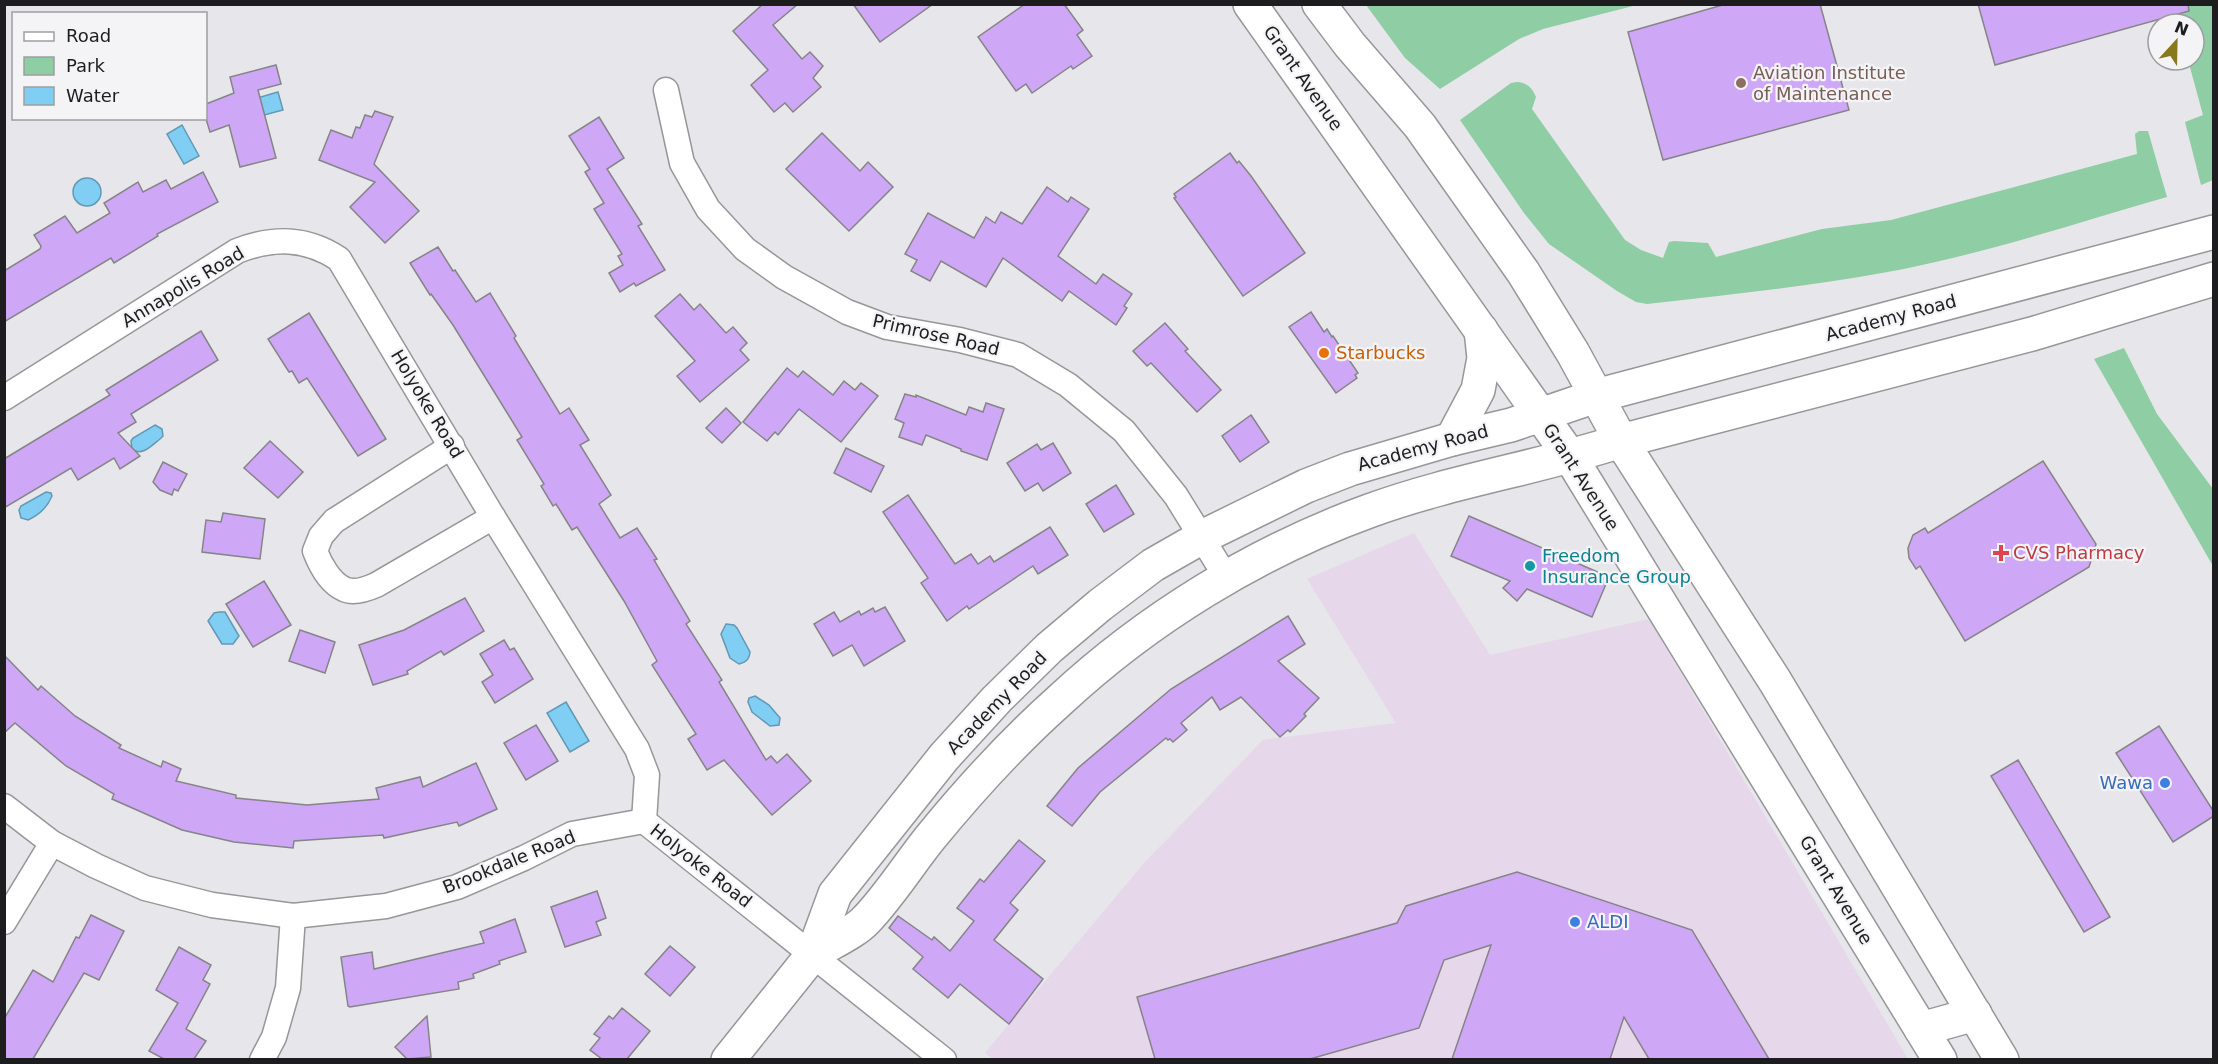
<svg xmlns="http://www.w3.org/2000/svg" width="2218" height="1064" font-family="'DejaVu Sans',sans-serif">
  <rect width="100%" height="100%" fill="#e7e6ea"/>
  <path fill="#e6d7ea" d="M 1414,533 L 1490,655 L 1649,619 L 1908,1059 L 994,1060 L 985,1053 L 1144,863 L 1263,740 L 1396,723 L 1307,579 Z"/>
  <g fill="#8fcda4">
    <path d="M 1366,5 L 1637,5 L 1543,29 L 1519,39 L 1440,89 L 1405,58 Z"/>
    <path d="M 2169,5 L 2213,5 L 2213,180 L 2201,185 L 2185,122 L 2203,115 L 2188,60 L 2194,60 L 2194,24 L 2179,24 L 2177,20 L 2174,21 Z"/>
    <path d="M 1517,82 C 1528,83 1532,88 1536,97 L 1532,109 L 1625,240 L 1641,250 L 1663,258 L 1669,242 L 1674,241 L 1708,243 L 1716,257 L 1822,229 L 1891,220 L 2137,154 L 2135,134 L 2139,131 L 2148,131 L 2167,197 C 2073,224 1978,256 1882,273 C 1804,287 1726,295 1647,304 L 1636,302 L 1617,291 L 1549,244 L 1524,213 L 1460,120 L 1511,83 Z"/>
    <path d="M 2124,348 L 2157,414 L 2213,489 L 2213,566 L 2094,359 Z"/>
  </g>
  <g fill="#80cef4" stroke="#6299b4" stroke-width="1.5">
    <path d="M 278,92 L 283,110 L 249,119 L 244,102 Z"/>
    <path d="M 182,125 L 199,156 L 184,164 L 167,134 Z"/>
    <circle cx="87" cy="192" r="14"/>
    <path d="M 155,425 L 162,429 L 163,436 L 160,439 C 152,445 142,457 132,449 L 131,441 L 133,438 Z"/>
    <path d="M 46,492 L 51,493 L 52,496 C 47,508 39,515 28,520 L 21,518 L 19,510 L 21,506 Z"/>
    <path d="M 219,612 L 225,612 L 239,636 L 233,644 L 222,644 L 208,621 L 214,613 Z"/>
    <path d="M 726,624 L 734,625 L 737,628 L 750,652 C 749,660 746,662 739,664 L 730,658 L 721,634 Z"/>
    <path d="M 755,696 L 769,705 L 780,718 L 779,725 L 770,726 L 752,712 L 748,702 L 749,698 Z"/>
    <path d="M 566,702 L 589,741 L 570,752 L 547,713 Z"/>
  </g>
  <g fill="#cfa7f7" stroke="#858487" stroke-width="1.5">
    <path d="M 763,4 L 798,4 L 773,25 L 802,59 L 810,52 L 823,66 L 813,78 L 821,87 L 793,112 L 785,103 L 774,112 L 751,85 L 768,70 L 733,31 Z"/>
    <path d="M 853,4 L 933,4 L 880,42 Z"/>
    <path d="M 1025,4 L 1064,4 L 1083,30 L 1077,35 L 1092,56 L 1073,69 L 1071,66 L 1032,93 L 1026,84 L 1016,91 L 978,37 Z"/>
    <path d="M 1726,4 L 1820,4 L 1849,110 L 1663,160 L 1628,32 Z"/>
    <path d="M 1978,4 L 2188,4 L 2189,11 L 1995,65 Z"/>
    <path d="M 276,65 L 281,84 L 258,90 L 276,158 L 240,167 L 229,125 L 210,132 L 206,119 L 206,104 L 234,93 L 230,77 Z"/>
    <path d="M 375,111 L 393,117 L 374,164 L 419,211 L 385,243 L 350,207 L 375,182 L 319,160 L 331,130 L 352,138 L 356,127 L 360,128 L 365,115 L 372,117 Z"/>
    <path d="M 599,117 L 624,158 L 607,169 L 642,224 L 638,226 L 665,270 L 636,286 L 634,283 L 620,292 L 609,273 L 623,265 L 618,256 L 622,254 L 594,209 L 604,203 L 585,172 L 590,169 L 569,136 Z"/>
    <path d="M 822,133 L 860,171 L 868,162 L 893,187 L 849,231 L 786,169 Z"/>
    <path d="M 1230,153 L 1237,163 L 1239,161 L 1251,176 L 1305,253 L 1243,296 L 1174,198 L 1176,197 L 1174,194 Z"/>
    <path d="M 203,172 L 218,202 L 157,234 L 158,236 L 114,263 L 111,258 L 4,322 L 4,271 L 40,249 L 41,246 L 34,235 L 65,216 L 77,233 L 110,213 L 104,203 L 138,182 L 143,192 L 166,180 L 171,189 Z"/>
    <path d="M 1047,187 L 1068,202 L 1071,197 L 1089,209 L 1058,256 L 1096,284 L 1103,274 L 1132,294 L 1124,306 L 1127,308 L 1116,325 L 1069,291 L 1062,301 L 1003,258 L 986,287 L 941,261 L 930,281 L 911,271 L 917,260 L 905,254 L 928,213 L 974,238 L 986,217 L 995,223 L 1001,212 L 1022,224 Z"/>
    <path d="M 438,247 L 453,271 L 455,270 L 476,302 L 490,293 L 516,336 L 514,338 L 560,414 L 569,408 L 589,440 L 580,445 L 611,495 L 599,504 L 620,538 L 637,528 L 657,559 L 654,560 L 690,621 L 686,624 L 722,680 L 719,682 L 766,760 L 771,756 L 777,763 L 787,754 L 811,781 L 772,815 L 724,760 L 707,770 L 688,739 L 696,734 L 652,665 L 657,661 L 624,601 L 577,527 L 572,530 L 556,504 L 553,506 L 541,486 L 544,484 L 517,440 L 522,437 L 453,325 L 431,294 L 430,295 L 410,263 Z"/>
    <path d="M 680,294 L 694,310 L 700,304 L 726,333 L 733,327 L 747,343 L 740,350 L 749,360 L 700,402 L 677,376 L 695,361 L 655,316 Z"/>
    <path d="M 1311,312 L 1324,332 L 1327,329 L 1332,337 L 1333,336 L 1358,373 L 1355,375 L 1357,378 L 1336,393 L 1289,327 Z"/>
    <path d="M 309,313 L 386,439 L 358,456 L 307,378 L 299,383 L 292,371 L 289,372 L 268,339 Z"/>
    <path d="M 1165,323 L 1188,349 L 1185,351 L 1221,390 L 1197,412 L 1151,363 L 1147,366 L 1133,351 Z"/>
    <path d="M 201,331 L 218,360 L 131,414 L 136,422 L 118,433 L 140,456 L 120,469 L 114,458 L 78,480 L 71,468 L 4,508 L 4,459 L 110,395 L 106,390 Z"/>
    <path d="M 787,368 L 798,377 L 803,371 L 833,395 L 844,381 L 855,390 L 861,383 L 878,396 L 841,442 L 799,409 L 778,435 L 775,432 L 767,441 L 743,422 Z"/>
    <path d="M 905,394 L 916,397 L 916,395 L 966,415 L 969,407 L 983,412 L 986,403 L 1004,409 L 987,460 L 961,451 L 961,449 L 926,435 L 922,445 L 899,437 L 904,423 L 895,419 Z"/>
    <path d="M 726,408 L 741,423 L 722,443 L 706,428 Z"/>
    <path d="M 1251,415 L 1269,442 L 1240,462 L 1222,436 Z"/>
    <path d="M 270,441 L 303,472 L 278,498 L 244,468 Z"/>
    <path d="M 1053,443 L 1071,473 L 1043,491 L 1038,483 L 1025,491 L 1007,463 L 1037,444 L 1041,450 Z"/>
    <path d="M 846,448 L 884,466 L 871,492 L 834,473 Z"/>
    <path d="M 2043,461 L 2096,544 L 2089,567 L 1965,641 L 1920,566 L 1916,569 L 1909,558 L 1908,548 L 1913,535 L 1925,528 L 1928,533 Z"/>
    <path d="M 163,462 L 187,474 L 178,491 L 174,489 L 172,495 L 160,490 L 153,482 Z"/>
    <path d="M 1116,485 L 1134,514 L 1104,532 L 1086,504 Z"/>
    <path d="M 908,495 L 955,564 L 971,554 L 978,564 L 990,556 L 994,562 L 1050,527 L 1068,555 L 1038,574 L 1033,566 L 969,609 L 967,606 L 947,621 L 921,583 L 928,578 L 883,512 Z"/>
    <path d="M 223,513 L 265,519 L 260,559 L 202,552 L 206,520 L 221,522 Z"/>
    <path d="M 1469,516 L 1609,577 L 1592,617 L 1527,589 L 1517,601 L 1503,588 L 1510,581 L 1451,556 Z"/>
    <path d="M 264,581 L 291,625 L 253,647 L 226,604 Z"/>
    <path d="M 465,598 L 484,631 L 444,655 L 441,651 L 407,671 L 408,674 L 373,685 L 359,645 L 404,630 Z"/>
    <path d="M 885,607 L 905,641 L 864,666 L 852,645 L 833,656 L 814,624 L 834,612 L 840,622 L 859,611 L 861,615 L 873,608 L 875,612 Z"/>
    <path d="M 1288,616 L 1305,644 L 1278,661 L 1319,698 L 1304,714 L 1306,716 L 1290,732 L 1288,730 L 1280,737 L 1241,697 L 1220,710 L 1212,697 L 1181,723 L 1187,730 L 1173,742 L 1170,739 L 1168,740 L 1166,738 L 1100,792 L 1072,826 L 1047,806 L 1078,768 L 1171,689 Z"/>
    <path d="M 300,630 L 335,642 L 325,673 L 289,661 Z"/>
    <path d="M 504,640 L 510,650 L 514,648 L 533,679 L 495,703 L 482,682 L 493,675 L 480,654 Z"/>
    <path d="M 4,655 L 38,690 L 41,686 L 75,716 L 121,745 L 119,748 L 161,767 L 163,761 L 181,769 L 176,781 L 236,795 L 236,798 L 307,805 L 379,799 L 376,788 L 420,777 L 423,787 L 476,763 L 497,809 L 459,826 L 457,822 L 384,838 L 383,835 L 294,841 L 293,848 L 234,842 L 182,830 L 112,799 L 114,794 L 66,766 L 15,723 L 4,733 Z"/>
    <path d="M 536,725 L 558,761 L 526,780 L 504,743 Z"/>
    <path d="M 2159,726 L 2214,812 L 2214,816 L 2173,842 L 2116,753 Z"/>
    <path d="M 2018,760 L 2110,917 L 2084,932 L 1991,776 Z"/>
    <path d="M 1019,840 L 1045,861 L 1010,903 L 1018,910 L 994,940 L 1043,979 L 1009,1024 L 960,984 L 948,998 L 913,969 L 923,957 L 889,928 L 898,916 L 932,940 L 934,937 L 950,951 L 974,921 L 957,908 L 980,879 L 984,882 Z"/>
    <path d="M 1517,872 L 1692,930 L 1769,1059 L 1649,1059 L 1624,1017 L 1610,1059 L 1452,1059 L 1491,945 L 1444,960 L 1419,1028 L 1310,1059 L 1155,1059 L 1137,997 L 1397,923 L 1406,906 Z"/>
    <path d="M 597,891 L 606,918 L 596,922 L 601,935 L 565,947 L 551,907 Z"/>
    <path d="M 91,915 L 124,931 L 99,980 L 84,973 L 33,1059 L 4,1059 L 4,1019 L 33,970 L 53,982 L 76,937 L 79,938 Z"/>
    <path d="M 515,919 L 526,952 L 499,961 L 500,964 L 473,974 L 474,978 L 458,982 L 459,989 L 350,1007 L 348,1006 L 341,957 L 372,952 L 374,969 L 484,943 L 480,932 Z"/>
    <path d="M 670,946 L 695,967 L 670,996 L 645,974 Z"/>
    <path d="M 179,947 L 211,965 L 203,980 L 210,984 L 186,1029 L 206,1041 L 194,1059 L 164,1059 L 149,1051 L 178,1003 L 156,990 Z"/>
    <path d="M 622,1008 L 650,1031 L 627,1059 L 602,1059 L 590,1050 L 600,1038 L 594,1034 L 609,1016 L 613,1019 Z"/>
    <path d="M 427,1016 L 431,1057 L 407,1059 L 395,1047 Z"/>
  </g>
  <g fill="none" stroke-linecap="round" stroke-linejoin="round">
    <g stroke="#97979a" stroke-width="27">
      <g id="street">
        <path d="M 666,90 L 682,163 L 708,209 L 745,249 L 784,277 L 847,312 L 887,327 L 960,340 L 1018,355 L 1068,385 L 1124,431 L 1176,496 L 1226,577"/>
        <path d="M 4,398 L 237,251 C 273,237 306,237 339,259 L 493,517 L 637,749 L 647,775 L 644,821 L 944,1060"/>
        <path d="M 452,446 L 334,521 L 321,536 L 315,551 C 320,564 330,583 344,589 C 354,594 367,589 376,585 L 493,517"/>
        <path d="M 4,806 L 52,843 L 96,866 L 145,888 L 212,905 L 293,916 L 386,906 L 457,887 L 524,858 L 572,834 L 644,821"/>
        <path d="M 4,922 L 52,843"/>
        <path d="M 262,1060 L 274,1037 L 288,988 L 293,916"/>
      </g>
    </g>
    <g stroke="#97979a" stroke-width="36">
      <g id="secondary">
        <path d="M 813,954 C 828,944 854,933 866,920 C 890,895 909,864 930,838 C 970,789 1012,743 1059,701 C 1147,619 1256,552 1369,511 C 1451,481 1538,468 1621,441 L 2032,334 L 2214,279"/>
        <path d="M 728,1060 L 813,954 L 835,894 L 944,757 L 997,699 L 1049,648 L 1100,605 L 1153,565 L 1202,537 L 1306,486 L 1350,469 L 1452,439 L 1511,425 L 1596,396 L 2214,232"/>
      </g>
    </g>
    <g stroke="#97979a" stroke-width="36">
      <g id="primary">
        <path d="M 1250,4 L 1571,458 L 1940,1060"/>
        <path d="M 1319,4 L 1350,45 L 1420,126 L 1523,272 L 1573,353 L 1621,441 L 1775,681 L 2002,1060"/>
        <path d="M 1452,439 L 1478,390 L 1484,358 L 1481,330"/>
        <path d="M 1921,1029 L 1975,1014"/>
      </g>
    </g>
    <use href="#street" stroke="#fff" stroke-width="24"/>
    <use href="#secondary" stroke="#fff" stroke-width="33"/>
    <use href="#primary" stroke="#fff" stroke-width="33"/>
  </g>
  <circle fill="#8d6e63" stroke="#f4f4f7" stroke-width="2" cx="1741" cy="83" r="6"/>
  <circle fill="#e8710a" stroke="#f4f4f7" stroke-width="2" cx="1324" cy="353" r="6"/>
  <path fill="#e0444e" stroke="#f4f4f7" stroke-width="2" d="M1998 544h6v6h6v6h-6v6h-6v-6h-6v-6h6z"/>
  <circle fill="#0f9aa8" stroke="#f4f4f7" stroke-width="2" cx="1530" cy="566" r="6"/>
  <g fill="#3f7fe0" stroke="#f4f4f7" stroke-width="2">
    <circle cx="2165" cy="783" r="6"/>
    <circle cx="1575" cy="922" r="6"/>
  </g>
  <g text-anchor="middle" stroke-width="4.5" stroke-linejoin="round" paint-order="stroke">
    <g font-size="18" fill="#785e54" stroke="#f4f4f7" text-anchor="start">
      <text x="1753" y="79">Aviation Institute<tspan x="1753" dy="21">of Maintenance</tspan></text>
    </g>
    <g font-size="18" fill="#1d1c1e" stroke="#f4f4f7">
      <text transform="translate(1303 78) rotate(55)" y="6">Grant Avenue</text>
      <text transform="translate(183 287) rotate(-31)" y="6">Annapolis Road</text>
      <text transform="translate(1891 318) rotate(-15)" y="6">Academy Road</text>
      <text transform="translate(936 335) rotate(13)" y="6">Primrose Road</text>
      <text transform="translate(427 404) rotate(59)" y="6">Holyoke Road</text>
      <text transform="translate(1423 448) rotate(-15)" y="6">Academy Road</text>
      <text transform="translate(1581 477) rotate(57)" y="6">Grant Avenue</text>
      <text transform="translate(997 703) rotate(-46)" y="6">Academy Road</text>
      <text transform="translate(509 862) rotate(-22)" y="6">Brookdale Road</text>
      <text transform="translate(701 866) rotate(38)" y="6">Holyoke Road</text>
      <text transform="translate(1836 890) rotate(59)" y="6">Grant Avenue</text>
    </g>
    <g font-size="18" fill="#c56008" stroke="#f4f4f7" text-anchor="start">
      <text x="1336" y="359">Starbucks</text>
    </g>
    <g font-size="18" fill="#be3a42" stroke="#f4f4f7" text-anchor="start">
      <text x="2013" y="559">CVS Pharmacy</text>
    </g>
    <g font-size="18" fill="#0d838f" stroke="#f4f4f7" text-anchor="start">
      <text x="1542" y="562">Freedom<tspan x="1542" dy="21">Insurance Group</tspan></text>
    </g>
    <g font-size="18" fill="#366cbe" stroke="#f4f4f7" text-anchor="end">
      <text x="2153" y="789">Wawa</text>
      <text x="1587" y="928" text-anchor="start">ALDI</text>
    </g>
  </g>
  <rect width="2218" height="1064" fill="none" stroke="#1d1c1e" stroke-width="12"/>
  <rect x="12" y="12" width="195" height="108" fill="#f4f4f7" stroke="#9e9ea0" stroke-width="1.5"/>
  <rect x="24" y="32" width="30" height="9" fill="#ffffff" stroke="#9e9ea0" stroke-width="1.5"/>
  <text x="66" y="42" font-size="18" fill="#1d1c1e">Road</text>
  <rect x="24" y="57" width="30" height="18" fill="#8fcda4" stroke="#9e9ea0" stroke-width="1.5"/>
  <text x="66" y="72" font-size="18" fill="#1d1c1e">Park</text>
  <rect x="24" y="87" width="30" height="18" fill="#80cef4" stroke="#9e9ea0" stroke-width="1.5"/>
  <text x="66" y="102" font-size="18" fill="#1d1c1e">Water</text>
  <g transform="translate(2176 42) rotate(22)"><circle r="28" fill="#f4f4f7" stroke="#9e9ea0" stroke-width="1.5"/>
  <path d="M0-4.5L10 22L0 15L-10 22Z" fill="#89791d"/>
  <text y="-9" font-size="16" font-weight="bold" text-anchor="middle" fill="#1d1c1e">N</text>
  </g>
</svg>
